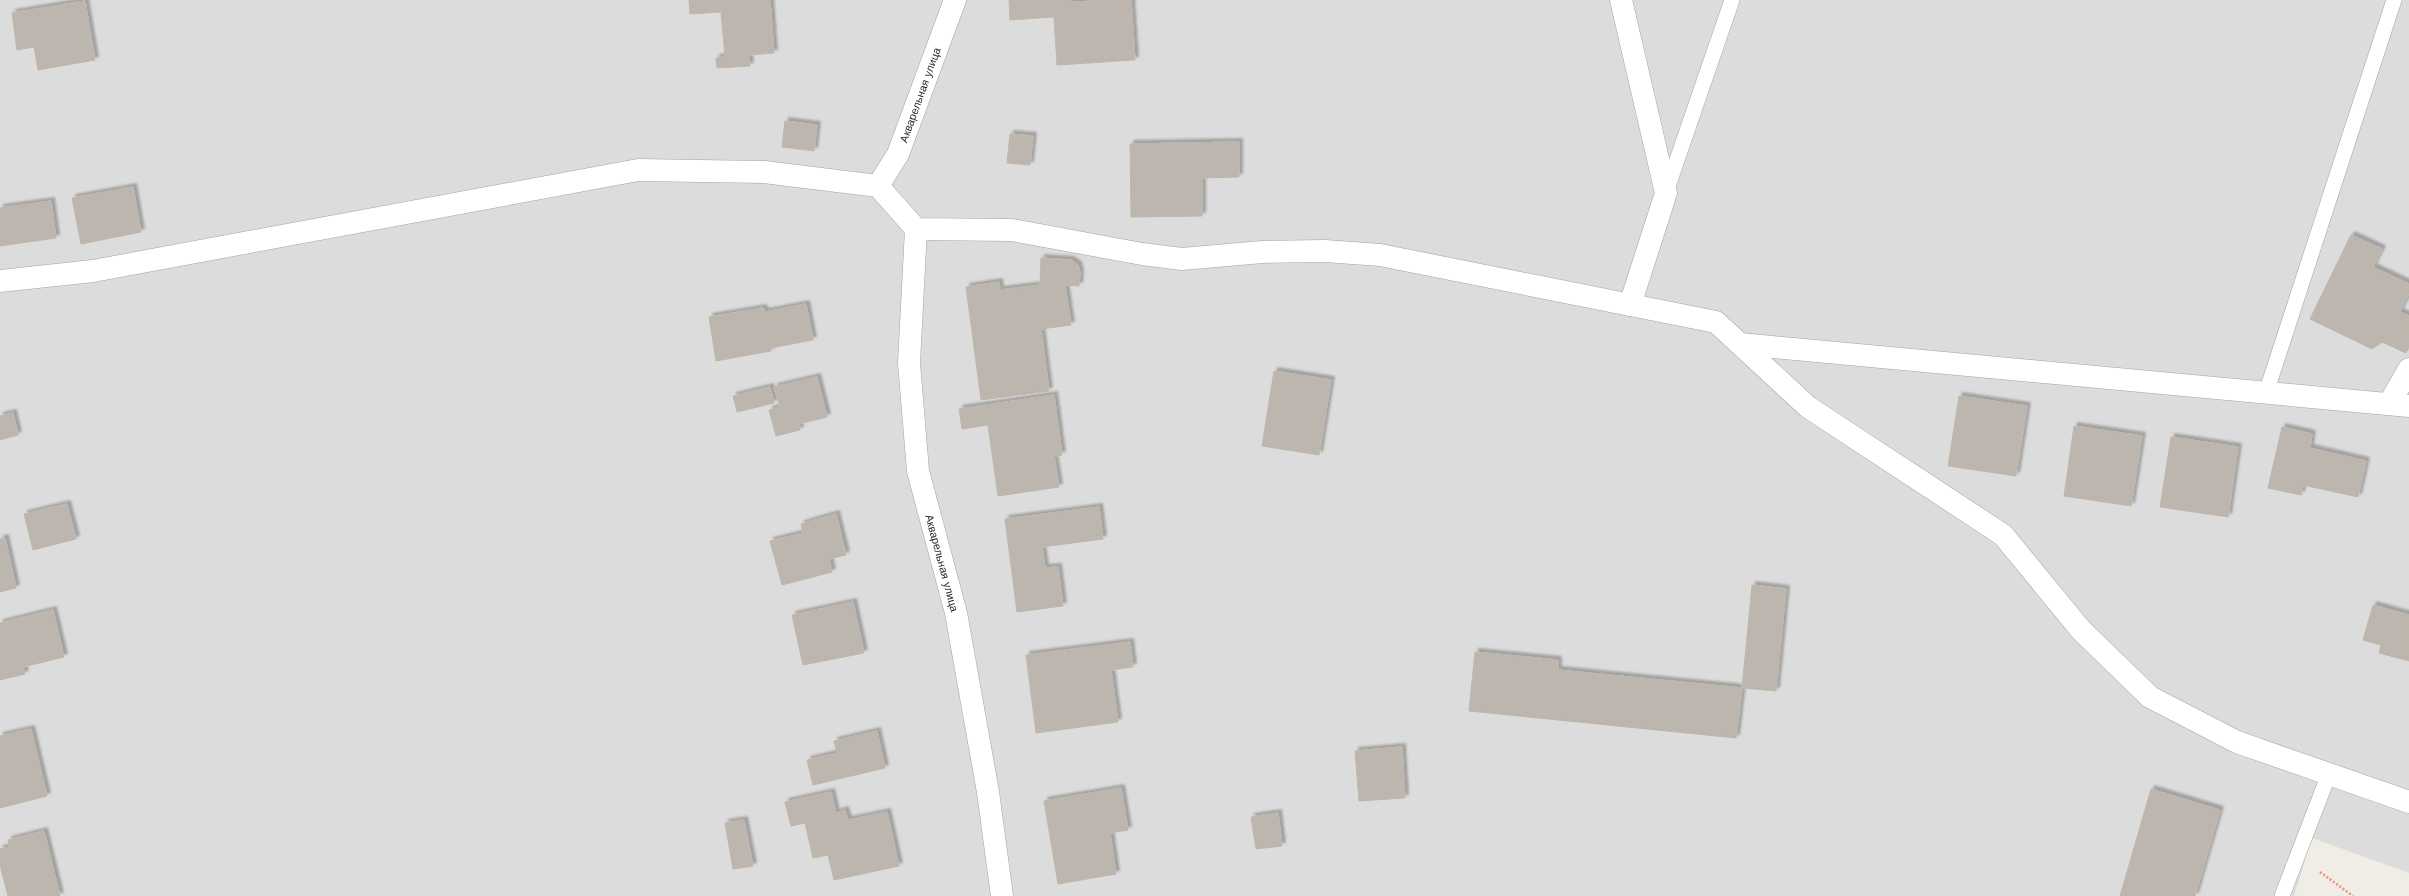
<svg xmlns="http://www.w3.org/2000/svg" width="2409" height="896" font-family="'Work Sans',sans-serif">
  <defs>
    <filter id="shadow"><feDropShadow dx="3.5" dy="-3.5" stdDeviation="1" flood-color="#0004"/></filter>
  </defs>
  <rect width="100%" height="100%" fill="#efede5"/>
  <path fill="#dddcdc" d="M 0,0 L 2409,0 L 2409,873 L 2312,838 L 2294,896 L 0,896 Z"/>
  <g fill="#bcb6af" stroke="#c0b6a9" filter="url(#shadow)">
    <path d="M 689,0 L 770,0 L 774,53 L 749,55 L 750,66 L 717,68 L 716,58 L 725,57 L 721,12 L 690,14 Z"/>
    <path d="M 1009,0 L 1070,0 L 1070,2 L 1131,0 L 1135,60 L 1057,65 L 1054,17 L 1010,20 Z"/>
    <path d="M 85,1 L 95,60 L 38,70 L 34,47 L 17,50 L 12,13 Z"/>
    <path d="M 785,121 L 817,125 L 814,151 L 782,147 Z"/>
    <path d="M 1010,134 L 1033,136 L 1030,165 L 1007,163 Z"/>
    <path d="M 1239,142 L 1239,177 L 1202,178 L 1202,216 L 1131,217 L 1130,144 Z"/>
    <path d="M 133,187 L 141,232 L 81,244 L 72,198 Z"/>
    <path d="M 51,201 L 56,238 L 0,246 L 0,208 Z"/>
    <path d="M 2351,235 L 2382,249 L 2373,267 L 2409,284 L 2409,293 L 2400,312 L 2409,316 L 2409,347 L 2406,353 L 2382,342 L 2372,349 L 2310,319 Z"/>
    <path d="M 1041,258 L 1071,260 L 1078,265 L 1080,273 L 1079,286 L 1065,285 L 1071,325 L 1041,329 L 1049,391 L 981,400 L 966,287 L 999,282 L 1000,290 L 1040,285 Z"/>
    <path d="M 806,304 L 813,340 L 771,348 L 771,351 L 716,361 L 709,317 L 763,308 L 765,312 Z"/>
    <path d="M 1274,371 L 1331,380 L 1319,455 L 1262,446 Z"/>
    <path d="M 817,377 L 827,417 L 799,424 L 800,430 L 776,436 L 769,410 L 780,407 L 774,387 Z"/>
    <path d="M 770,387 L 774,403 L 737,412 L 733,396 Z"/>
    <path d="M 1054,395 L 1062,455 L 1054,456 L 1059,487 L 998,496 L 988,425 L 962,429 L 959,409 Z"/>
    <path d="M 1959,396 L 2027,406 L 2016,476 L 1948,466 Z"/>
    <path d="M 13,413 L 18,435 L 0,440 L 0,416 Z"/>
    <path d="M 2074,426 L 2142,436 L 2131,506 L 2064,496 Z"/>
    <path d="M 2282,427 L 2312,434 L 2310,448 L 2366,461 L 2358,497 L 2303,485 L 2301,495 L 2268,488 Z"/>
    <path d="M 2171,437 L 2238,447 L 2228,517 L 2160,507 Z"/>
    <path d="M 67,504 L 76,539 L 33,550 L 24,514 Z"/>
    <path d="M 1099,507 L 1103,539 L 1042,547 L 1045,568 L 1058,567 L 1063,606 L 1017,612 L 1005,519 Z"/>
    <path d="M 836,514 L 846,555 L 829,559 L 832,572 L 782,585 L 770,541 L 803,533 L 801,524 Z"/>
    <path d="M 5,538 L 16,588 L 0,592 L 0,539 Z"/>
    <path d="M 1752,585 L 1786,589 L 1776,691 L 1742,688 Z"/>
    <path d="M 853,602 L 864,653 L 803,665 L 792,615 Z"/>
    <path d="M 2373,605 L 2409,615 L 2409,661 L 2379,653 L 2381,645 L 2363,640 Z"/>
    <path d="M 53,610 L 64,657 L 23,667 L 25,674 L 0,680 L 0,623 Z"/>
    <path d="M 1130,642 L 1133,667 L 1111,670 L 1118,722 L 1036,733 L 1026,655 Z"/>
    <path d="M 1475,652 L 1558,660 L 1558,670 L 1742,688 L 1736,738 L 1469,711 Z"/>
    <path d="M 31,729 L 47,796 L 0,808 L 0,736 Z"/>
    <path d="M 877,731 L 885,768 L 813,785 L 807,760 L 837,753 L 834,741 Z"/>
    <path d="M 1402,747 L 1405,798 L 1359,801 L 1355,751 Z"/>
    <path d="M 1121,788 L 1128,830 L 1110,833 L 1116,874 L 1058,884 L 1044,801 Z"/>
    <path d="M 2151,789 L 2220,810 L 2195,896 L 2120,896 Z"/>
    <path d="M 831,792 L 836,813 L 845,810 L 848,820 L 887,812 L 899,866 L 834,880 L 828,855 L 813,858 L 805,823 L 791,826 L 785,802 Z"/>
    <path d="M 1278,813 L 1282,846 L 1256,849 L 1251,817 Z"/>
    <path d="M 744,820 L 753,866 L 733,869 L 725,823 Z"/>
    <path d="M 44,831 L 60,896 L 8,896 L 0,865 L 0,849 L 10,847 L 8,840 Z"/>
  </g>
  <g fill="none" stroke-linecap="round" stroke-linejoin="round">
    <g stroke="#a3a3a3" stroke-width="16">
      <g id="service">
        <path d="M 1666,192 L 1732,0"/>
        <path d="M 2266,393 L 2394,0"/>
        <path d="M 2282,896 L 2329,774"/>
      </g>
    </g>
    <g stroke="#a3a3a3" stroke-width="23">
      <g id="minor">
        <path d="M 1621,0 L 1666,193 L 1630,305"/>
        <path d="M 878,186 L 898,154 L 955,0"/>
        <path d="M 916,229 L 909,363 L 918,471 L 956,613 L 988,792 L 1002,896"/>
        <path d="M 0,281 L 93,271 L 638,170 L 764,172 L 878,186 L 916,229 L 1012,230 L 1142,254 L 1182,259 L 1262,252 L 1325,251 L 1380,255 L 1716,322 L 1808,407 L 2003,535 L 2081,630 L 2150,697 L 2237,742 L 2409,802"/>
        <path d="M 1740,344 L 2409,406"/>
        <path d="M 2389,404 L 2409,369"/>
      </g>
    </g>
    <path stroke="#f19074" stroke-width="2.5" stroke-dasharray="2 2" stroke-linecap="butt" d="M 2320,872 L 2353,896"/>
    <use href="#service" stroke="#fff" stroke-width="15"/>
    <use href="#minor" stroke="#fff" stroke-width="22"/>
  </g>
  <g text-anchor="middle" stroke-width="4" stroke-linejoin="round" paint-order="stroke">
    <g font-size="11" fill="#1f1f1f" stroke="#fff">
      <text transform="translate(920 95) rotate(-70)" y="4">Акварельная улица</text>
      <text transform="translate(942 563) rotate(75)" y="4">Акварельная улица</text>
    </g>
  </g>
</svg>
